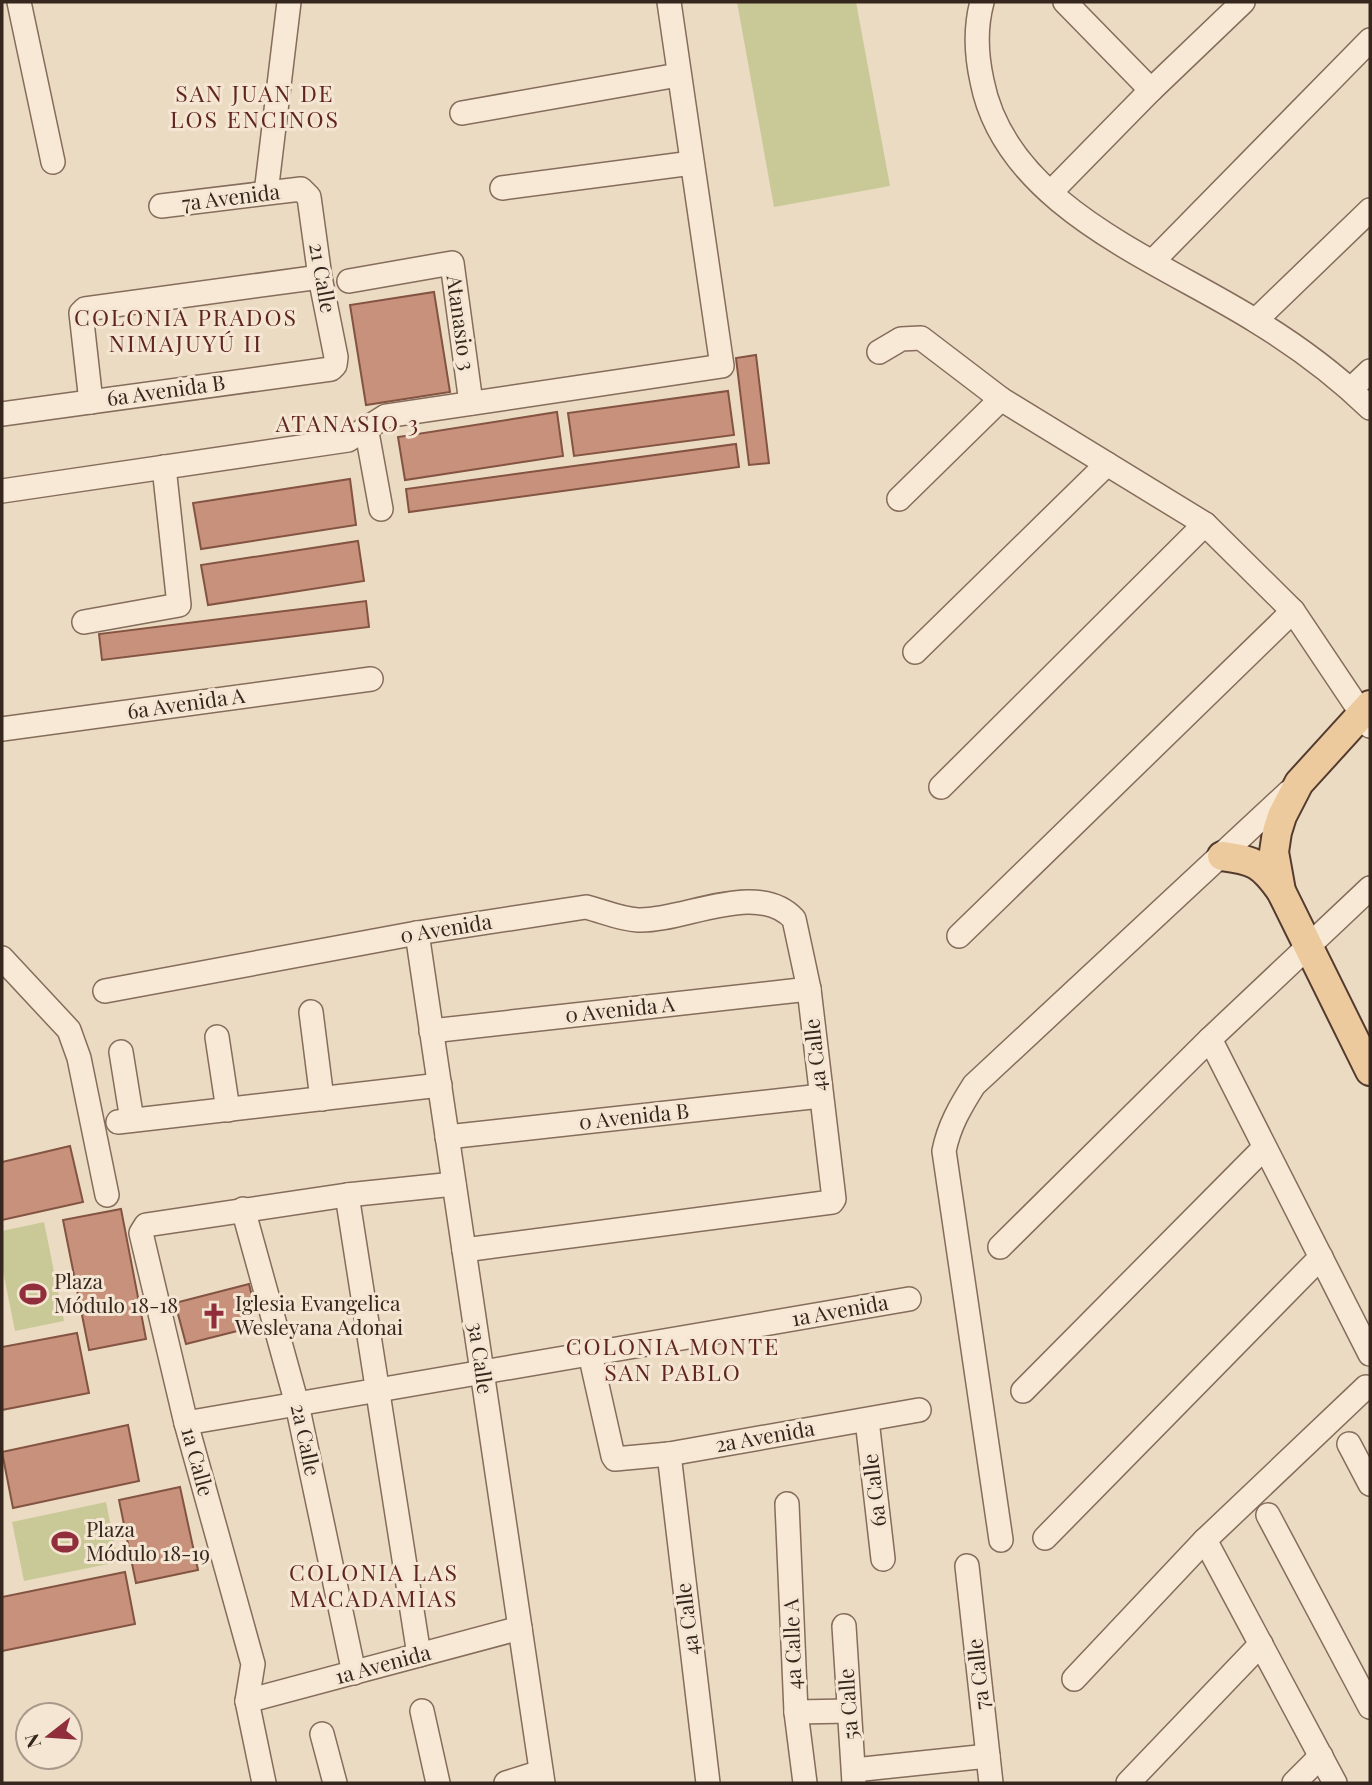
<svg xmlns="http://www.w3.org/2000/svg" width="1372" height="1785" font-family="'Playfair Display',serif">
  <rect width="100%" height="100%" fill="#ecdbc3"/>
  <g fill="#c9c998">
    <path d="M 737,2 L 856,2 L 890,186 L 774,207 Z"/>
    <path d="M 44,1222 L 64,1321 L 15,1331 L 2,1266 L 2,1231 Z"/>
    <path d="M 106,1502 L 118,1562 L 24,1581 L 12,1522 Z"/>
  </g>
  <g fill="#c8917b" stroke="#835442" stroke-width="2">
    <path d="M 434,292 L 450,392 L 366,405 L 350,305 Z"/>
    <path d="M 756,355 L 769,463 L 749,465 L 736,358 Z"/>
    <path d="M 728,391 L 734,435 L 574,456 L 568,413 Z"/>
    <path d="M 557,412 L 563,456 L 405,480 L 398,437 Z"/>
    <path d="M 736,444 L 739,467 L 409,512 L 406,489 Z"/>
    <path d="M 350,479 L 356,525 L 201,549 L 193,503 Z"/>
    <path d="M 358,541 L 364,581 L 208,605 L 201,565 Z"/>
    <path d="M 366,601 L 369,627 L 102,660 L 99,634 Z"/>
    <path d="M 70,1146 L 83,1202 L 2,1220 L 2,1162 Z"/>
    <path d="M 121,1209 L 146,1339 L 89,1350 L 63,1220 Z"/>
    <path d="M 249,1284 L 254,1304 L 247,1306 L 253,1327 L 186,1344 L 175,1303 Z"/>
    <path d="M 77,1333 L 89,1393 L 2,1410 L 2,1347 Z"/>
    <path d="M 128,1425 L 139,1481 L 13,1508 L 2,1452 Z"/>
    <path d="M 180,1487 L 198,1570 L 136,1583 L 119,1500 Z"/>
    <path d="M 125,1572 L 135,1624 L 2,1651 L 2,1597 Z"/>
  </g>
  <g fill="none" stroke-linecap="round" stroke-linejoin="round">
    <g stroke="#856c5b" stroke-width="26">
      <g id="minor">
        <path d="M 19,2 L 53,162"/>
        <path d="M 982,2 C 975,28 976,54 982,81 C 1006,206 1159,260 1256,321 C 1297,346 1336,375 1370,408"/>
        <path d="M 1065,2 L 1151,90"/>
        <path d="M 462,113 L 678,75"/>
        <path d="M 502,188 L 692,163"/>
        <path d="M 1051,192 L 1151,90 L 1243,2"/>
        <path d="M 266,193 L 289,2"/>
        <path d="M 1153,261 L 1370,40"/>
        <path d="M 349,281 L 452,263 L 471,403"/>
        <path d="M 1256,320 L 1370,210"/>
        <path d="M 879,352 L 901,339 L 921,338 L 1001,399 L 1205,524 L 1293,611 L 1370,726"/>
        <path d="M 1351,389 L 1370,371"/>
        <path d="M 91,402 L 81,313 L 85,309 L 320,277"/>
        <path d="M 2,414 L 331,369 L 335,365 L 336,357 L 320,277 L 309,197 L 301,189 L 161,206"/>
        <path d="M 366,427 L 381,509"/>
        <path d="M 2,491 L 348,440 L 386,416 L 722,366 L 669,2"/>
        <path d="M 899,499 L 1001,399"/>
        <path d="M 84,622 L 179,605 L 164,467"/>
        <path d="M 915,652 L 1107,464"/>
        <path d="M 2,729 L 371,679"/>
        <path d="M 941,787 L 1205,524"/>
        <path d="M 417,933 L 543,1783"/>
        <path d="M 959,936 L 1293,611"/>
        <path d="M 2,958 L 69,1030 L 79,1058 L 107,1195"/>
        <path d="M 105,991 L 417,933 L 586,907 C 603,911 619,919 638,920 C 683,922 757,879 794,919 L 809,989 L 834,1199 L 832,1202 L 464,1250"/>
        <path d="M 311,1012 L 322,1099"/>
        <path d="M 431,1031 L 809,989"/>
        <path d="M 217,1037 L 228,1110"/>
        <path d="M 1210,1039 L 1370,1354"/>
        <path d="M 121,1052 L 132,1120"/>
        <path d="M 118,1122 L 440,1085"/>
        <path d="M 447,1137 L 821,1096"/>
        <path d="M 347,1195 L 419,1655"/>
        <path d="M 243,1209 L 297,1404 L 354,1673"/>
        <path d="M 1000,1247 L 1210,1039 L 1370,888"/>
        <path d="M 590,1354 L 613,1456 L 615,1459 L 669,1454 L 919,1410"/>
        <path d="M 1023,1391 L 1264,1148"/>
        <path d="M 867,1420 L 883,1559"/>
        <path d="M 186,1423 L 909,1299"/>
        <path d="M 1349,1444 L 1370,1484"/>
        <path d="M 669,1454 L 708,1783"/>
        <path d="M 787,1504 L 796,1712 L 805,1783"/>
        <path d="M 1268,1515 L 1370,1707"/>
        <path d="M 1045,1538 L 1321,1257"/>
        <path d="M 1001,1540 L 944,1151 C 949,1126 960,1107 974,1085 L 1289,792"/>
        <path d="M 1205,1540 L 1335,1783"/>
        <path d="M 967,1566 L 991,1783"/>
        <path d="M 844,1626 L 854,1783"/>
        <path d="M 1074,1679 L 1205,1540 L 1366,1387"/>
        <path d="M 247,1701 L 520,1628"/>
        <path d="M 422,1711 L 438,1783"/>
        <path d="M 796,1712 L 849,1711"/>
        <path d="M 322,1734 L 335,1783"/>
        <path d="M 854,1770 L 988,1756"/>
        <path d="M 264,1783 L 247,1701 L 253,1664 L 186,1423 L 141,1233 L 146,1225 L 347,1195 L 454,1184"/>
        <path d="M 506,1783 L 541,1772"/>
        <path d="M 1128,1783 L 1261,1644"/>
        <path d="M 1294,1783 L 1321,1756"/>
      </g>
    </g>
    <g stroke="#533b2f" stroke-width="32">
      <g id="major">
        <path d="M 1370,705 L 1299,783 L 1282,816 L 1277,832 L 1274,852 L 1281,891 L 1370,1071"/>
        <path d="M 1222,856 C 1254,860 1262,864 1281,891"/>
      </g>
    </g>
    <use href="#minor" stroke="#f7e9d6" stroke-width="23"/>
    <use href="#major" stroke="#edca9d" stroke-width="28"/>
  </g>
  <defs>
    <g id="stadium-bare" transform="scale(2.1)"><path d="M0-5a6.5 5 0 1 0 0 10a6.5 5 0 1 0 0-10ZM-3.5-1.8h7v3.6h-7Z" fill="#912e3b" stroke="#f4e6d2" stroke-width="2.5" paint-order="stroke"/></g>
    <g id="church-bare" transform="scale(2.1)"><path d="M-1.2-6h2.4v3.5h3.3v2.4h-3.3V6h-2.4V-.1h-3.3v-2.4h3.3Z" fill="#912e3b" stroke="#f4e6d2" stroke-width="2.5" paint-order="stroke"/></g>
  </defs>
  <g fill-rule="evenodd">
    <use href="#stadium-bare" x="33" y="1294"/>
    <use href="#church-bare" x="214" y="1316"/>
    <use href="#stadium-bare" x="65" y="1542"/>
  </g>
  <g text-anchor="middle" stroke-width="6" stroke-linejoin="round" paint-order="stroke">
    <g font-size="21" fill="#36271e" stroke="#f4e6d2">
      <text transform="translate(231 198) rotate(-7)" y="7">7a Avenida</text>
      <text transform="translate(322 278) rotate(80)" y="7">21 Calle</text>
      <text transform="translate(460 323) rotate(82)" y="7">Atanasio 3</text>
      <text transform="translate(166 391) rotate(-8)" y="7">6a Avenida B</text>
      <text transform="translate(186 704) rotate(-8)" y="7">6a Avenida A</text>
      <text transform="translate(446 929) rotate(-9)" y="7">0 Avenida</text>
      <text transform="translate(620 1010) rotate(-6)" y="7">0 Avenida A</text>
      <text transform="translate(816 1055) rotate(-96)" y="7">4a Calle</text>
      <text transform="translate(634 1117) rotate(-6)" y="7">0 Avenida B</text>
      <text transform="translate(840 1311) rotate(-10)" y="7">1a Avenida</text>
      <text transform="translate(480 1358) rotate(82)" y="7">3a Calle</text>
      <text transform="translate(765 1437) rotate(-10)" y="7">2a Avenida</text>
      <text transform="translate(305 1440) rotate(78)" y="7">2a Calle</text>
      <text transform="translate(197 1462) rotate(75)" y="7">1a Calle</text>
      <text transform="translate(875 1490) rotate(-97)" y="7">6a Calle</text>
      <text transform="translate(688 1619) rotate(-97)" y="7">4a Calle</text>
      <text transform="translate(793 1644) rotate(-92)" y="7">4a Calle A</text>
      <text transform="translate(383 1665) rotate(-15)" y="7">1a Avenida</text>
      <text transform="translate(979 1674) rotate(-96)" y="7">7a Calle</text>
      <text transform="translate(849 1704) rotate(-94)" y="7">5a Calle</text>
    </g>
    <g font-size="21" fill="#36271e" stroke="#f4e6d2" text-anchor="start">
      <text x="54" y="1289">Plaza<tspan x="54" dy="24">Módulo 18-18</tspan></text>
      <text x="235" y="1311">Iglesia Evangelica<tspan x="235" dy="24">Wesleyana Adonai</tspan></text>
      <text x="86" y="1537">Plaza<tspan x="86" dy="24">Módulo 18-19</tspan></text>
    </g>
    <g font-size="23" letter-spacing="2" fill="#602520" stroke="#f4e6d2">
      <text x="255" y="102">SAN JUAN DE<tspan x="255" dy="26">LOS ENCINOS</tspan></text>
      <text x="186" y="326">COLONIA PRADOS<tspan x="186" dy="26">NIMAJUYÚ II</tspan></text>
      <text x="348" y="432">ATANASIO 3</text>
      <text x="673" y="1355">COLONIA MONTE<tspan x="673" dy="26">SAN PABLO</tspan></text>
      <text x="374" y="1581">COLONIA LAS<tspan x="374" dy="26">MACADAMIAS</tspan></text>
    </g>
  </g>
  <rect width="1372" height="1785" fill="none" stroke="#36271e" stroke-width="7"/>
  <g transform="translate(49 1736) rotate(253)"><circle r="33" fill="#f4e6d2" stroke="#a89a8a" stroke-width="2"/>
  <path d="M0-5L12 26L0 18L-12 26Z" fill="#912e3b"/>
  <text y="-10" font-size="19" font-weight="bold" text-anchor="middle" fill="#36271e">N</text>
  </g>
</svg>
